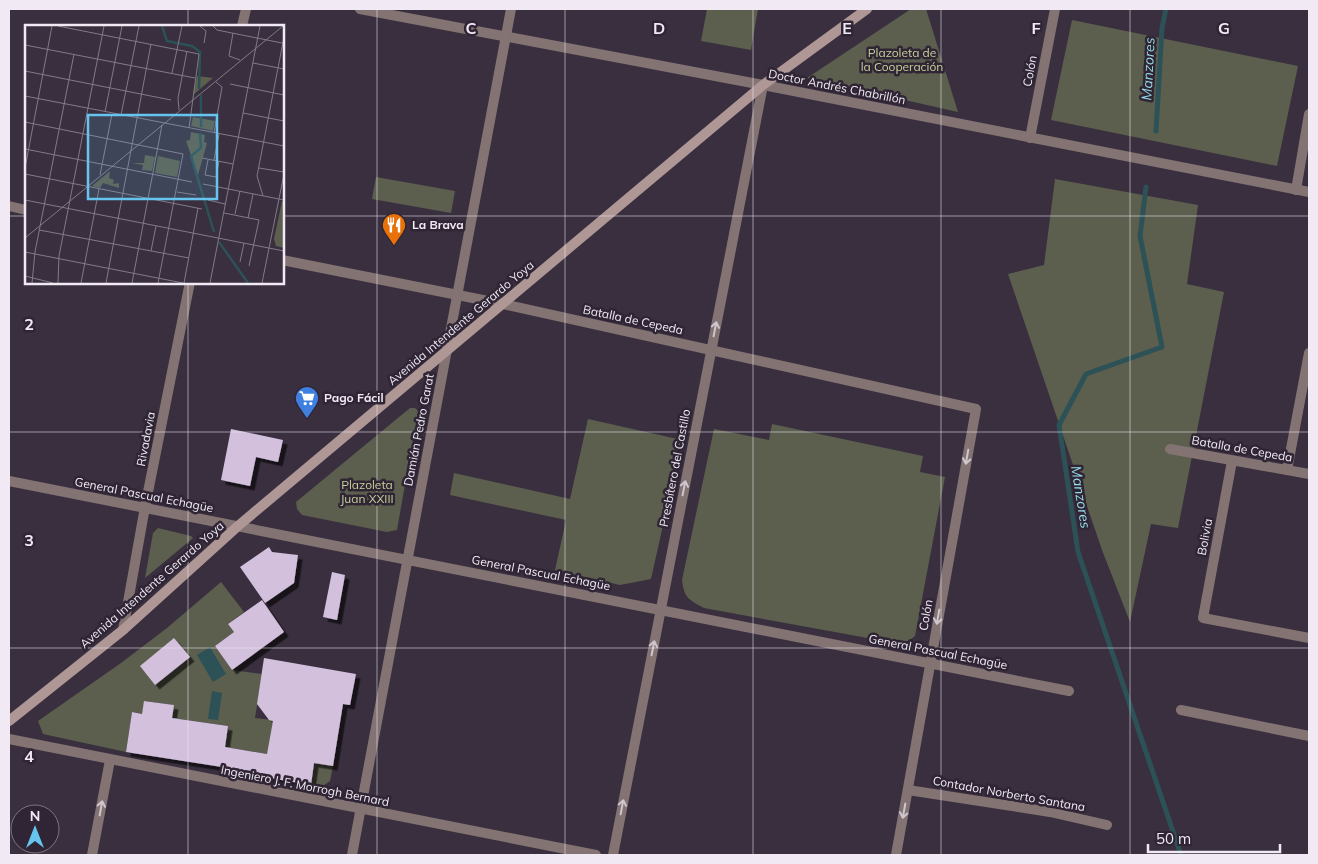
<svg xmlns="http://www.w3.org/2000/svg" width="1318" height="864" font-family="Mulish,sans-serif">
  <defs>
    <filter id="shadow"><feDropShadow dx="4.5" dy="4.5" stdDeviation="0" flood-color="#0009"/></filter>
  </defs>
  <rect width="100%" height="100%" fill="#392f3f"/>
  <g fill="#5c5f4e">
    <path d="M 707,9 L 758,9 L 751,50 L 701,41 Z"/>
    <path d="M 911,9 L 926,9 L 958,112 L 807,78 Z"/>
    <path d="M 1072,20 L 1298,66 L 1277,166 L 1051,120 Z"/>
    <path d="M 376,177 L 455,191 L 451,213 L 372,199 Z"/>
    <path d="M 1055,179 L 1198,205 L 1187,284 L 1224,292 L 1178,528 L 1151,524 L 1130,622 L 1102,550 L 1008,274 L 1044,265 Z"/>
    <path d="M 410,408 L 415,408 L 418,411 L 397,530 L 387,532 L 302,515 L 297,509 L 296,502 Z"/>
    <path d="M 588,419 L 682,440 L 651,579 L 620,585 L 555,570 L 566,520 L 450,495 L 454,473 L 570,499 Z"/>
    <path d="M 772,424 L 923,456 L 920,472 L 945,477 L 915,636 C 905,645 896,643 884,641 L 704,608 C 689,600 684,598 682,580 L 714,429 L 769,440 Z"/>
    <path d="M 158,528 L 191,536 L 193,538 L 145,578 L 153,533 Z"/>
    <path d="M 221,582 L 244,612 L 228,624 L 234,632 L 215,646 L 232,670 L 262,674 L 255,718 L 272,720 L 318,699 L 267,754 L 225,747 L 228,726 L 172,718 L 173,705 L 145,701 L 142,714 L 132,712 L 126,752 L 43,734 L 38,721 L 121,663 L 167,628 Z"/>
    <path d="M 314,763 L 333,766 L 330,781 L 323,786 L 311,785 Z"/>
  </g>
  <g fill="#2c5157">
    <path d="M 210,647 L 226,674 L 213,682 L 197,655 Z"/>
    <path d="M 212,691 L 222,693 L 218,720 L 208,719 Z"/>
  </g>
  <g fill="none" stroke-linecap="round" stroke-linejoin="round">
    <g stroke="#2c5157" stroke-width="5">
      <path d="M 1156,131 L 1162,28 L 1166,9"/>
      <path d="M 1146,187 L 1140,236 L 1162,347 L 1086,374 L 1059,425 L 1078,552 L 1181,855"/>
    </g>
  </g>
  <g fill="#d2c0dd" filter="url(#shadow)">
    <path d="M 231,429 L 283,440 L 278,462 L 256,457 L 250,486 L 221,480 Z"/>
    <path d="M 269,547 L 272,552 L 298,555 L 294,583 L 265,603 L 240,567 Z"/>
    <path d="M 332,572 L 345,575 L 337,620 L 323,617 Z"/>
    <path d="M 262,600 L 284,632 L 232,670 L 215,646 L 234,632 L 228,624 Z"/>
    <path d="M 174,638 L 190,657 L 155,685 L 140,666 Z"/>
    <path d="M 264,658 L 356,674 L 350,705 L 343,704 L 333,766 L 314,763 L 311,785 L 221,770 L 222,767 L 126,752 L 132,712 L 142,714 L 144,701 L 174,705 L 172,718 L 228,726 L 225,747 L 267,754 L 273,721 L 269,720 L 257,704 Z"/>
  </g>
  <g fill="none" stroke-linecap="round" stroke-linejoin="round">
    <g stroke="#837372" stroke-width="10">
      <path d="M 360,9 L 763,85 L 1309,192"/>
      <path d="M 242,26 L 246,9"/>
      <path d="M 1030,138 L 1055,9"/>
      <path d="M 1296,190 L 1309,114"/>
      <path d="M 9,206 L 26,210"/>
      <path d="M 282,260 L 503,304 L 976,409 L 896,855"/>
      <path d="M 1170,449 L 1309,474"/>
      <path d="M 1232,461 L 1203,618 L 1309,638"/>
      <path d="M 1287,470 L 1309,353"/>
      <path d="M 9,481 L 1069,691"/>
      <path d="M 123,630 L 145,507 L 190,282"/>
      <path d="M 1181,710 L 1309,736"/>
      <path d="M 9,739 L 596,855"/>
      <path d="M 908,790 L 1050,812 L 1107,825"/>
      <path d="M 92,855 L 110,760"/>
      <path d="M 352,855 L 511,9"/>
      <path d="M 613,855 L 763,85"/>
    </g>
    <path stroke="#af9795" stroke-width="10" d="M 9,721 L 123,630 L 238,526 L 763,85 L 867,9"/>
  </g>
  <defs><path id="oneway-shaft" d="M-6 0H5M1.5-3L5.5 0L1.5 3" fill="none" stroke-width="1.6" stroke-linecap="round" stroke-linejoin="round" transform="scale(1.25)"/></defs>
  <g stroke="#d0c6ce">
    <use href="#oneway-shaft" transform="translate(715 329) rotate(-79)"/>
    <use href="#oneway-shaft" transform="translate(967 457) rotate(100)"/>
    <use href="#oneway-shaft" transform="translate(684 488) rotate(-79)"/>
    <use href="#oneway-shaft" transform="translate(938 617) rotate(100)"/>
    <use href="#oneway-shaft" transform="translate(653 648) rotate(-79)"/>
    <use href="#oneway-shaft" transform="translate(622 807) rotate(-79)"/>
    <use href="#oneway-shaft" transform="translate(101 808) rotate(-80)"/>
    <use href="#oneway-shaft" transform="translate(904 811) rotate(100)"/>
  </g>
  <path fill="none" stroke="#f1eaf5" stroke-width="1" stroke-opacity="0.55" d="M 188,9 L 188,26M 377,9 L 377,855M 565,9 L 565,855M 753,9 L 753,855M 941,9 L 941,855M 1130,9 L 1130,855M 9,216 L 26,216M 282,216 L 1309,216M 188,282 L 188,855M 9,432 L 1309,432M 9,648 L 1309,648"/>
  <defs>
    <g id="restaurant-pin" transform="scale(1.25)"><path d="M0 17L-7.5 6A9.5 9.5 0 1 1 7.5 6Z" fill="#e8710a" stroke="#2f2534"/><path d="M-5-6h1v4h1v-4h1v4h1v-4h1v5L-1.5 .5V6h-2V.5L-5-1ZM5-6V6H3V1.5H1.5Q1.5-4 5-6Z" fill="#fff"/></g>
    <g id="supermarket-pin" transform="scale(1.25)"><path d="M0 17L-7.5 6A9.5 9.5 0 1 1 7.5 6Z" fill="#3f7fe0" stroke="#2f2534"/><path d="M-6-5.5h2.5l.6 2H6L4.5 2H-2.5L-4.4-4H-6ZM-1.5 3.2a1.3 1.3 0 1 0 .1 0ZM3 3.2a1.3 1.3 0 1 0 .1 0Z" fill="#fff"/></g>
  </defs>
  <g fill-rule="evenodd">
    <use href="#restaurant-pin" x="394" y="225"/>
    <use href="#supermarket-pin" x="307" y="398"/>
  </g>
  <g text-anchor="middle" stroke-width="5" stroke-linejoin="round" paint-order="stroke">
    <g font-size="12" fill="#c7d19a" stroke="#2f2534">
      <text x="902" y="57">Plazoleta de<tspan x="902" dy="14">la Cooperación</tspan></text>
      <text x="367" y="489">Plazoleta<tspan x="367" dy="14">Juan XXIII</tspan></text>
    </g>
    <g font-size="12" fill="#f1eaf5" stroke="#2f2534">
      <text transform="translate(1030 71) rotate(-79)" y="4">Colón</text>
      <text transform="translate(837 87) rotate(11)" y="4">Doctor Andrés Chabrillón</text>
      <text transform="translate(633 320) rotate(12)" y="4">Batalla de Cepeda</text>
      <text transform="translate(461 323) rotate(-40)" y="4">Avenida Intendente Gerardo Yoya</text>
      <text transform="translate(419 430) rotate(-79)" y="4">Damián Pedro Garat</text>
      <text transform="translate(146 439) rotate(-79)" y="4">Rivadavia</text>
      <text transform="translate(1242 449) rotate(10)" y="4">Batalla de Cepeda</text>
      <text transform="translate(675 468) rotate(-79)" y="4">Presbítero del Castillo</text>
      <text transform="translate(144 495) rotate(11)" y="4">General Pascual Echagüe</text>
      <text transform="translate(1205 537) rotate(-79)" y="4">Bolivia</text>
      <text transform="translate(541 573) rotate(11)" y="4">General Pascual Echagüe</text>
      <text transform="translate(152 585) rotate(-41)" y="4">Avenida Intendente Gerardo Yoya</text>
      <text transform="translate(926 615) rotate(-80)" y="4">Colón</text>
      <text transform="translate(938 652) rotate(11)" y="4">General Pascual Echagüe</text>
      <text transform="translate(305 786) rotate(11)" y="4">Ingeniero J. F. Morrogh Bernard</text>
      <text transform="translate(1009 794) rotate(10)" y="4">Contador Norberto Santana</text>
    </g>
    <g font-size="12" font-weight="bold" fill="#f1eaf5" stroke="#2f2534" text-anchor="start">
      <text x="412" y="229">La Brava</text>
      <text x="324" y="402">Pago Fácil</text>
    </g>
    <g font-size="14" font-style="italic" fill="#95dde8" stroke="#2f2534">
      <text transform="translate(1148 69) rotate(-87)" y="5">Manzores</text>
      <text transform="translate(1081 497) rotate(81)" y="5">Manzores</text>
    </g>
  </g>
  <g transform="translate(25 25)">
    <rect width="259" height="259" fill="#392f3f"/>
    <path d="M 172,51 L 188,53 L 168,70 ZM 168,92 L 190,96 L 188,106 L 166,101 ZM 166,107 L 180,110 L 179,117 L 182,118 L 173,150 L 161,116 L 165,115 ZM 120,130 L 130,132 L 127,146 L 117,145 L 118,140 L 107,138 L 119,138 ZM 133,131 L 155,136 L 152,152 L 130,148 ZM 85,146 L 84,153 L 89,155 L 88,159 L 94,158 L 94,163 L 78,158 L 75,163 L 67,161 ZM 257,176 L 259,177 L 259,223 L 251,221 L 249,214 Z" fill="#5c5f4e"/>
    <path fill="none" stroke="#2c5157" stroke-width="2.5" d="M 137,1 L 142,16 L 167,21 L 175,27 L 174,64M 176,102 L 176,70M 175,108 L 176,123 L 166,131 L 189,207M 194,217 L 223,258"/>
    <path fill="none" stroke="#837a88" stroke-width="1" d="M 33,1 L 174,29 L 164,103M 175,1 L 181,6 L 179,18M 188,1 L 192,5 L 257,18M 208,8 L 204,31 L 215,35M 0,20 L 170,53M 228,38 L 259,44M 0,46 L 146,75M 147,48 L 157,1M 205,59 L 259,70M 0,71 L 259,121M 154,85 L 153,73 L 162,26M 80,87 L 97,1M 218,88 L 259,96M 96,90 L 114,1M 0,97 L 158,129 L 133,258M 189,108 L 197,62 L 191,57M 0,124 L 167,157M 177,133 L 208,139M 183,135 L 180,150 L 191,152 L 194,136M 189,135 L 194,109M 0,143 L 27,1M 234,143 L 259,147M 0,149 L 177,184M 75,150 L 87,89M 178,159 L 259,175M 152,167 L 171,170M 238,171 L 232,151 L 259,12M 0,175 L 259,226M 183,175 L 200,179M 199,188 L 234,195 L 224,241M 210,189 L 215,166M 223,193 L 228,169M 14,205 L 164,233M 0,213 L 258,1M 126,226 L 131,201M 0,227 L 158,258M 215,237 L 219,218M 0,251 L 28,258M 7,258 L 10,227 L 49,29M 33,258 L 34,231 L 79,1M 56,258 L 74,164M 81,258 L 126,19M 107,258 L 137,100M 159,258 L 173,183M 185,258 L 235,1M 237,258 L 259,149"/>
    <path fill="#66c4ef" fill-opacity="0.15" stroke="#66c4ef" stroke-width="2.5" d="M 63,90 L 192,90 L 192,174 L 63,174 Z"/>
    <rect width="259" height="259" fill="none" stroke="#f1eaf5" stroke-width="2.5"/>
  </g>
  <g font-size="16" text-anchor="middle" font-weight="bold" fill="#f1eaf5" stroke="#2f2534" stroke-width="5" stroke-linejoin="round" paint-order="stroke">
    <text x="471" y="34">C</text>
    <text x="659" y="34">D</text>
    <text x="847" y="34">E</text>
    <text x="1036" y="34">F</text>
    <text x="1224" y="34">G</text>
    <text x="29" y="330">2</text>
    <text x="29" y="546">3</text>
    <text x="29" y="762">4</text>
  </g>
  <rect width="1318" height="864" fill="none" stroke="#f1eaf5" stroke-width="20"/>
  <g transform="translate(35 829)"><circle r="24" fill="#2f2534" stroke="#7d7481"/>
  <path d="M0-4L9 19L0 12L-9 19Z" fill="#66c4ef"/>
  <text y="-8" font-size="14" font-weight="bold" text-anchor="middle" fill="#f1eaf5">N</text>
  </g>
  <path d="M1148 844v8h132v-8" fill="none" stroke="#f1eaf5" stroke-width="2.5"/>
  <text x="1156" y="844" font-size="15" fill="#f1eaf5" stroke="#2f2534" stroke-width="4" paint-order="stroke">50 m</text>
</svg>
